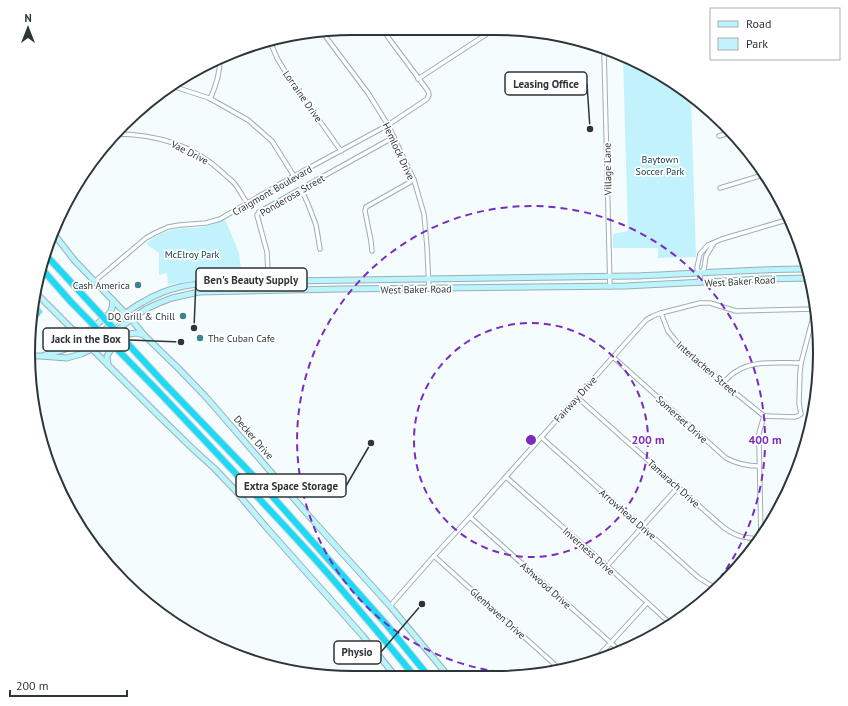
<svg xmlns="http://www.w3.org/2000/svg" width="848" height="706" font-family="'PT Sans',sans-serif">
  <defs>
    <pattern id="forest-firs" width="22" height="20" patternUnits="userSpaceOnUse"><rect width="22" height="20" fill="#72def2"/><path d="M5 1l3.5 6h-7zM16 11l3.5 6h-7z" fill="#63bfd0"/></pattern>
  </defs>
  <rect width="100%" height="100%" fill="#f4fcfe"/>
  <path fill="url(#forest-firs)" d="M 35,302 L 43,312 C 38,316 35,322 35,329 L 29,331 Z"/>
  <g fill="#c2f2fb">
    <path d="M 623,57 L 639,61 L 691,99 L 696,257 L 658,258 L 658,248 L 613,248 L 613,234 L 628,231 Z"/>
    <path d="M 225,219 L 239,253 L 242,277 L 205,279 L 168,285 L 167,273 L 159,275 L 159,253 L 146,244 C 158,233 171,229 186,228 C 191,228 197,228 202,227 C 210,226 217,223 225,219 Z"/>
  </g>
  <g fill="none" stroke-linecap="round" stroke-linejoin="round">
    <g stroke="#9cafb3" stroke-width="5.5">
      <g id="street">
        <path d="M 323,32 L 326,37 L 368,93 L 388,125 L 414,180 L 424,214 L 427,247 L 429,289"/>
        <path d="M 269,39 L 277,58 L 288,76 L 341,151"/>
        <path d="M 604,51 L 610,287"/>
        <path d="M 418,79 L 493,30"/>
        <path d="M 172,86 L 209,98 L 248,120 L 272,141 L 294,176"/>
        <path d="M 210,99 C 216,86 220,73 220,59"/>
        <path d="M 115,134 C 155,134 192,144 222,172 C 226,176 230,179 234,183 C 239,189 243,197 247,203"/>
        <path d="M 719,136 L 732,132"/>
        <path d="M 720,188 L 766,174"/>
        <path d="M 301,189 L 308,204 L 316,225 L 320,249"/>
        <path d="M 372,251 L 371,241 L 365,211 L 366,207 L 414,180"/>
        <path d="M 701,272 L 704,269 L 706,256 L 714,243"/>
        <path d="M 95,281 L 146,238 L 155,233 L 168,227 L 180,225 L 206,223 L 220,219 L 294,176 L 388,125 L 427,99 L 429,95 L 428,91 L 405,60 L 390,40 L 382,28"/>
        <path d="M 700,283 L 700,273 L 698,271 L 697,268 L 698,263 L 700,254 L 708,245 L 722,239 L 790,219"/>
        <path d="M 269,290 L 267,252 L 257,215 L 259,212 L 394,137"/>
        <path d="M 661,313 L 668,331 L 676,341 L 723,383 L 764,416"/>
        <path d="M 613,357 L 726,458 C 737,464 747,466 759,466"/>
        <path d="M 723,383 C 727,379 731,374 737,371 C 754,360 781,363 801,363"/>
        <path d="M 577,397 L 723,527 C 737,537 744,538 761,539"/>
        <path d="M 541,437 L 699,578 L 717,589"/>
        <path d="M 506,477 L 607,566 L 672,625"/>
        <path d="M 470,517 L 621,652"/>
        <path d="M 761,539 L 759,442 L 759,433 L 764,416 L 794,417 L 798,416 L 801,414 L 799,403 L 800,372 L 801,363 L 812,321 L 815,298"/>
        <path d="M 434,556 L 562,671"/>
        <path d="M 607,566 L 678,487"/>
        <path d="M 390,606 L 434,556 L 470,517 L 646,320 L 653,316 L 661,313 L 700,303 L 710,303 L 736,311 L 814,309"/>
        <path d="M 594,661 L 647,603"/>
      </g>
    </g>
    <g stroke="#9cafb3" stroke-width="7">
      <g id="secondary">
        <path d="M 53,233 L 75,261 L 131,319 L 144,335 L 178,368 L 206,397 L 309,516 L 390,606 L 450,678"/>
        <path d="M 36,293 L 159,416 L 194,450 L 214,468 L 234,489 L 266,527 L 362,635 L 397,678"/>
        <path d="M 74,330 L 83,332 L 90,330 L 110,313 L 112,308 L 113,300"/>
        <path d="M 45,355 C 64,350 82,345 99,334 C 114,324 127,310 143,302 C 170,286 191,284 222,282 L 633,276 C 691,274 749,269 807,269"/>
        <path d="M 30,356 L 40,356 L 67,358 L 81,354 L 92,349 L 105,341 L 131,319 L 146,309 L 159,303 L 172,298 L 199,292 L 342,289 L 626,286 L 763,279 L 810,278"/>
        <path d="M 108,365 L 107,356 L 112,348 L 128,334 L 137,333 L 144,335"/>
      </g>
    </g>
    <g stroke="#d5d7d7" stroke-width="8">
      <g id="highway">
        <path d="M 164,383 L 264,487 L 386,624 L 430,678"/>
        <path d="M 157,390 C 209,445 262,501 314,558 C 349,597 382,637 416,678"/>
      </g>
    </g>
    <use href="#street" stroke="#fff" stroke-width="3.5"/>
    <use href="#secondary" stroke="#bbf4fc" stroke-width="5"/>
    <use href="#highway" stroke="#1cdaf5" stroke-width="6"/>
    <g stroke="#d5d7d7" stroke-width="8" stroke-linecap="butt">
      <g id="highway-bridge">
        <path d="M 44,253 L 164,383"/>
        <path d="M 41,268 L 71,302 L 157,390"/>
      </g>
    </g>
    <use href="#highway-bridge" stroke="#1cdaf5" stroke-width="6"/>
  </g>
  <g fill="none" stroke="#7b2cbf" stroke-width="2" stroke-dasharray="7 5">
    <circle cx="531" cy="440" r="117"/>
    <path d="M535 674A234 234 0 1 1 694 608"/>
  </g>
  <g fill="#3d838f" stroke="#fff" stroke-width="1.5">
    <circle cx="138" cy="285" r="4"/>
    <circle cx="183" cy="316" r="4"/>
    <circle cx="200" cy="338" r="4"/>
  </g>
  <g text-anchor="middle" stroke-width="3.5" stroke-linejoin="round" paint-order="stroke">
    <g font-size="10" fill="#2d3536" stroke="#fff">
      <text transform="translate(303 96) rotate(55)" y="4">Lorraine Drive</text>
      <text transform="translate(399 151) rotate(65)" y="4">Hemlock Drive</text>
      <text transform="translate(190 152) rotate(27)" y="4">Vae Drive</text>
      <text transform="translate(607 169) rotate(-91)" y="4">Village Lane</text>
      <text transform="translate(272 190) rotate(-30)" y="4">Craigmont Boulevard</text>
      <text transform="translate(292 195) rotate(-30)" y="4">Ponderosa Street</text>
      <text transform="translate(740 281) rotate(-3)" y="4">West Baker Road</text>
      <text transform="translate(416 289) rotate(-1)" y="4">West Baker Road</text>
      <text transform="translate(707 368) rotate(41)" y="4">Interlachen Street</text>
      <text transform="translate(575 399) rotate(-48)" y="4">Fairway Drive</text>
      <text transform="translate(682 419) rotate(42)" y="4">Somerset Drive</text>
      <text transform="translate(254 437) rotate(49)" y="4">Decker Drive</text>
      <text transform="translate(674 483) rotate(42)" y="4">Tamarach Drive</text>
      <text transform="translate(628 514) rotate(41)" y="4">Arrowhead Drive</text>
      <text transform="translate(589 551) rotate(42)" y="4">Inverness Drive</text>
      <text transform="translate(546 585) rotate(42)" y="4">Ashwood Drive</text>
      <text transform="translate(498 613) rotate(42)" y="4">Glenhaven Drive</text>
    </g>
    <g font-size="10" fill="#0a3e46" stroke="#fff">
      <text x="660" y="163">Baytown<tspan x="660" dy="12">Soccer Park</tspan></text>
      <text x="192" y="258">McElroy Park</text>
    </g>
    <g font-size="10" fill="#2d3536" stroke="#fff" text-anchor="end">
      <text x="130" y="289">Cash America</text>
      <text x="175" y="320">DQ Grill &amp; Chill</text>
      <text x="208" y="342" text-anchor="start">The Cuban Cafe</text>
    </g>
  </g>
  <path d="M0 0H848V706H0ZM353 35H495A318 318 0 0 1 813 353V353A318 318 0 0 1 495 671H353A318 318 0 0 1 35 353V353A318 318 0 0 1 353 35Z" fill="#fff" fill-rule="evenodd"/>
  <path fill="none" stroke="#2d3536" stroke-width="2" d="M353 35H495A318 318 0 0 1 813 353V353A318 318 0 0 1 495 671H353A318 318 0 0 1 35 353V353A318 318 0 0 1 353 35Z"/>
  <circle cx="531" cy="440" r="6" fill="#7b2cbf" stroke="#fff" stroke-width="2"/>
  <g font-size="12" text-anchor="middle" font-weight="bold" fill="#7b2cbf" stroke="#fff" stroke-width="3.5" stroke-linejoin="round" paint-order="stroke">
    <text x="648" y="444">200 m</text>
    <text x="765" y="444">400 m</text>
  </g>
  <path fill="none" stroke="#2d3536" stroke-width="1.5" d="M590 129L587 84M194 328L196 280M181 342L129 340M371 443L346 486M422 604L381 652"/>
  <g fill="#2d3536" stroke="#fff" stroke-width="1.5">
    <circle cx="590" cy="129" r="4"/>
    <circle cx="194" cy="328" r="4"/>
    <circle cx="181" cy="342" r="4"/>
    <circle cx="371" cy="443" r="4"/>
    <circle cx="422" cy="604" r="4"/>
  </g>
  <g fill="#fff" stroke="#2d3536" stroke-width="1.5">
    <rect x="505" y="72" width="82" height="23" rx="4"/>
    <rect x="196" y="268" width="111" height="23" rx="4"/>
    <rect x="43" y="328" width="86" height="23" rx="4"/>
    <rect x="236" y="474" width="110" height="23" rx="4"/>
    <rect x="334" y="641" width="47" height="23" rx="4"/>
  </g>
  <g font-size="11" text-anchor="middle" font-weight="bold" fill="#2d3536">
    <text x="546" y="88">Leasing Office</text>
    <text x="251" y="284">Ben's Beauty Supply</text>
    <text x="86" y="343">Jack in the Box</text>
    <text x="291" y="490">Extra Space Storage</text>
    <text x="357" y="656">Physio</text>
  </g>
  <rect x="710" y="8" width="130" height="52" fill="#ffffff" stroke="#abaeaf"/>
  <rect x="718" y="21" width="20" height="6" fill="#bbf4fc" stroke="#abaeaf"/>
  <text x="746" y="28" font-size="12" fill="#2d3536">Road</text>
  <rect x="718" y="38" width="20" height="12" fill="#c2f2fb" stroke="#abaeaf"/>
  <text x="746" y="48" font-size="12" fill="#2d3536">Park</text>
  <g transform="translate(28 28)" stroke="#ffffff" stroke-width="3" paint-order="stroke">
  <path d="M0-3L7 15L0 10L-7 15Z" fill="#2d3536"/>
  <text y="-6" font-size="11" font-weight="bold" text-anchor="middle" fill="#2d3536">N</text>
  </g>
  <path d="M10 690v6h117v-6" fill="none" stroke="#2d3536" stroke-width="2"/>
  <text x="16" y="690" font-size="12" fill="#2d3536" stroke="#ffffff" stroke-width="3" paint-order="stroke">200 m</text>
</svg>
